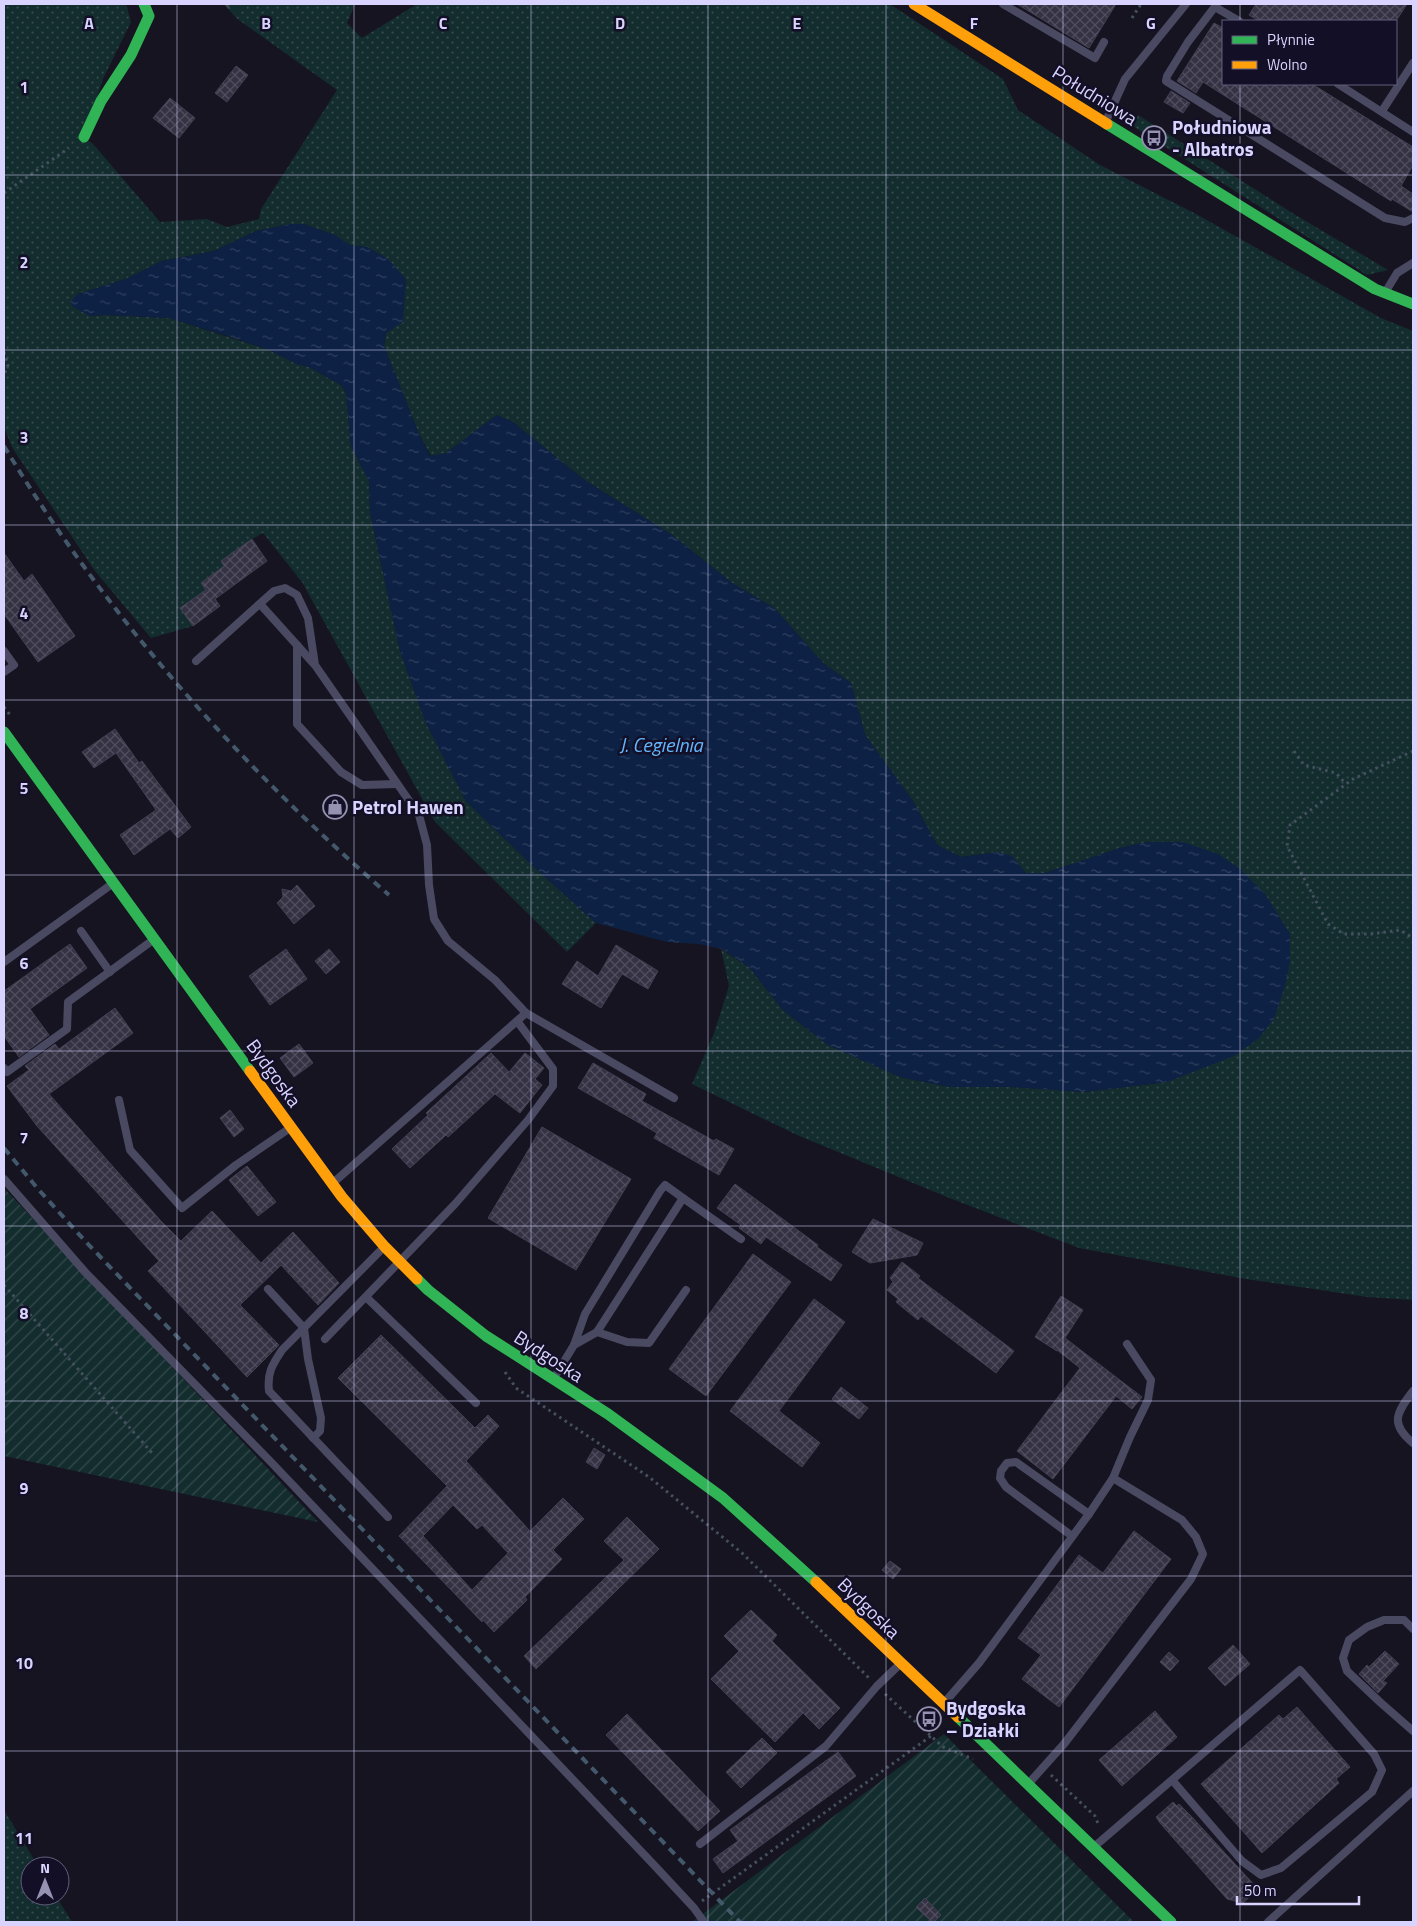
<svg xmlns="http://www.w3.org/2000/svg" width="1417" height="1926" font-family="'Titillium Web',sans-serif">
  <defs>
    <pattern id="grass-dots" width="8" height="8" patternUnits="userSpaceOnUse" patternTransform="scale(1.25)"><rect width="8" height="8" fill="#132c2d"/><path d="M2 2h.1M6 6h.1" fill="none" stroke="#354a4c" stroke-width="1.8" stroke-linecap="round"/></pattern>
    <pattern id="forest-firs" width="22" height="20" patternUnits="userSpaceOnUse" patternTransform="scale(1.25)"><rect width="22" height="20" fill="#132c2d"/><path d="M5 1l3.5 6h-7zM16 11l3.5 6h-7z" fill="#354a4c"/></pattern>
    <pattern id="garden-furrows" width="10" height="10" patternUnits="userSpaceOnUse" patternTransform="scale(1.25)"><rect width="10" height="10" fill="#132c2d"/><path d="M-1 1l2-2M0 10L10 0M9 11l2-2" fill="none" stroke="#354a4c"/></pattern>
    <pattern id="water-ripples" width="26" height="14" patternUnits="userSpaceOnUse" patternTransform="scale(1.25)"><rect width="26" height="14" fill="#0d2144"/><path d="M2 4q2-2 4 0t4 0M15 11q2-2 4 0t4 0" fill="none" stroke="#304060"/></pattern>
    <pattern id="building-cross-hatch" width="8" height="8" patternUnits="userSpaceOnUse" patternTransform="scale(1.25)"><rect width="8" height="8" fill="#343243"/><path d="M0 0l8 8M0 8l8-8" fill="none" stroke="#514f5f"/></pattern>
  </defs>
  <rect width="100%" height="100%" fill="#161421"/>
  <g fill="url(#grass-dots)">
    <path d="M 4,4 L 126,4 L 131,22 L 103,79 L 84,137 L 94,145 L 160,222 L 207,219 L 227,227 L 259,219 L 261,209 L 337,90 L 236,18 L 248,4 L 355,4 L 347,23 L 362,38 L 417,4 L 890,4 L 1003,79 L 1018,110 L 1100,165 L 1196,214 L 1381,318 L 1413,331 L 1413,1300 L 1367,1297 L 1246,1279 L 1079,1248 L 947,1197 L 797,1135 L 692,1084 L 714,1033 L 729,986 L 721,949 L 749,967 L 783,1010 L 828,1045 L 900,1077 L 950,1087 L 1011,1087 L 1083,1092 L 1167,1082 L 1147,842 L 1120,848 L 1045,873 L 1026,873 L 998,852 L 961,857 L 937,845 L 913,801 L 865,735 L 851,683 L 824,664 L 774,608 L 732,583 L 672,535 L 583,479 L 513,422 L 497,415 L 446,453 L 431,456 L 419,434 L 384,346 L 386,333 L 388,259 L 367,247 L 349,245 L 335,235 L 303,224 L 291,224 L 256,231 L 214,251 L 162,261 L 126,279 L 78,294 L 90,316 L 105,315 L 169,318 L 269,350 L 297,364 L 309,367 L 341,385 L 346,392 L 351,446 L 369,481 L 370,512 L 400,651 L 426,723 L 466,801 L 536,869 L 596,923 L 567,952 L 435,822 L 302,582 L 263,533 L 252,539 L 224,566 L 201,583 L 206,590 L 181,608 L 193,626 L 151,638 L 95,571 L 13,449 L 4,428 Z"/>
    <path d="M 1138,115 L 1294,214 L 1388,270 L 1367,275 L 1131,125 Z"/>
    <path d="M 4,1810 L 38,1866 L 30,1866 L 30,1896 L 56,1896 L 72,1922 L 4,1922 Z"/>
  </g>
  <path fill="url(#forest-firs)" d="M 224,4 L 248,4 L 236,18 Z"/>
  <g fill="url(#garden-furrows)">
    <path d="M 4,1188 L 318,1522 L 4,1456 Z"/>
    <path d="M 944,1734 L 1134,1922 L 692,1922 Z"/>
  </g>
  <path fill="url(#water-ripples)" d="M 291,224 L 303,224 L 335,235 L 350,245 L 367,247 L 388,259 L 406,279 L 403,322 L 386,333 L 384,346 L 419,434 L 430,456 L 446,453 L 497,415 L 513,422 L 583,479 L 672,535 L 732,583 L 774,608 L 824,664 L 851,683 L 865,735 L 913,801 L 937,845 L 961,857 L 998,852 L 1012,856 L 1026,873 L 1045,873 L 1120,848 L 1147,842 L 1183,842 L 1218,854 L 1239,868 L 1265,894 L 1290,934 L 1290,962 L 1285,986 L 1274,1019 L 1258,1039 L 1234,1056 L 1167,1082 L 1083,1092 L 1011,1087 L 950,1087 L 900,1077 L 828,1045 L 783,1010 L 749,967 L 722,949 L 699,944 L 667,942 L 596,923 L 536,869 L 466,801 L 426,723 L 400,651 L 370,512 L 369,481 L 351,446 L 346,392 L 341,385 L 309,367 L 297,364 L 269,350 L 234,338 L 169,318 L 105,315 L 90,316 L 73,307 L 70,302 L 78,294 L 126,279 L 162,261 L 214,251 L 256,231 Z"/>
  <g fill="url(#building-cross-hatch)" stroke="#433f54" fill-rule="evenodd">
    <path d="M 1017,4 L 1116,4 L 1089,48 Z"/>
    <path d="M 1256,4 L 1407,4 L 1396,21 L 1259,21 L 1249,15 Z"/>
    <path d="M 1214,23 L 1223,28 L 1223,84 L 1312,84 L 1413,147 L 1413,165 L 1401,186 L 1413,194 L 1413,212 L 1392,199 L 1391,201 L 1203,82 L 1196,93 L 1177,81 Z"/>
    <path d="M 236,66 L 248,75 L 227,102 L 215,93 Z"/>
    <path d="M 1171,91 L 1190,103 L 1183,113 L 1164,102 Z"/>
    <path d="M 170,98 L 195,118 L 179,138 L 153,118 Z"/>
    <path d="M 252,539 L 267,561 L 215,599 L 220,606 L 193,626 L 180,608 L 206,590 L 201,583 L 224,566 L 221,561 Z"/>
    <path d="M 4,553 L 24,581 L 32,574 L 75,636 L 38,662 L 4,614 Z"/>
    <path d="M 115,729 L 139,763 L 142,761 L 191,827 L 178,838 L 170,829 L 134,855 L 120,835 L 156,810 L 116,753 L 94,768 L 82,752 Z"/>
    <path d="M 297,885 L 315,906 L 294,924 L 277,903 L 283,897 L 282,889 L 291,891 Z"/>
    <path d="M 70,944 L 87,968 L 30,1009 L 49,1035 L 19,1057 L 4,1036 L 4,991 Z"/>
    <path d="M 616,945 L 658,971 L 648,989 L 622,974 L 601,1008 L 562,984 L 577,961 L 598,976 Z"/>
    <path d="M 286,949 L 307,979 L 270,1005 L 249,976 Z"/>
    <path d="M 329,949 L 340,962 L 326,974 L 315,961 Z"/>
    <path d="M 115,1008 L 133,1033 L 49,1094 L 160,1220 L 181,1241 L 212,1211 L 261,1263 L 293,1232 L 339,1283 L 318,1305 L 281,1265 L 240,1305 L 279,1345 L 247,1377 L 148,1271 L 159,1261 L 37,1126 L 7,1086 L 29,1070 L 25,1066 L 55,1044 L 59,1049 Z"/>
    <path d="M 299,1044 L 313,1063 L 294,1077 L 280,1058 Z"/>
    <path d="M 491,1053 L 509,1072 L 525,1053 L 544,1068 L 535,1079 L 542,1085 L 520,1113 L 495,1094 L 448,1137 L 446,1135 L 410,1168 L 392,1149 L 428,1115 L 426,1113 Z"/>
    <path d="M 593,1063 L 646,1094 L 642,1101 L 714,1141 L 716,1139 L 734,1149 L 719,1175 L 654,1138 L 657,1133 L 578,1088 Z"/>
    <path d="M 230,1110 L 244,1129 L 234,1137 L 220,1118 Z"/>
    <path d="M 542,1127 L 631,1179 L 576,1270 L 488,1218 Z"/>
    <path d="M 247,1166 L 276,1202 L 258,1216 L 229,1180 Z"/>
    <path d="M 735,1184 L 818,1245 L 817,1247 L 842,1265 L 831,1281 L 766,1237 L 761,1244 L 739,1228 L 741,1225 L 717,1208 Z"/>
    <path d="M 873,1219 L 923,1243 L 917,1255 L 870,1263 L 852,1252 Z"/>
    <path d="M 753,1254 L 791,1282 L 706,1396 L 669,1369 Z"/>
    <path d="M 902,1262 L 920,1276 L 918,1278 L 1014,1351 L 996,1373 L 921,1316 L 918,1320 L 896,1302 L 898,1299 L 887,1290 L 893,1282 L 890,1278 Z"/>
    <path d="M 1061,1296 L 1083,1310 L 1065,1338 L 1142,1397 L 1132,1409 L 1116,1396 L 1053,1479 L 1017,1451 L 1080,1368 L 1057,1350 L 1057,1351 L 1035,1337 Z"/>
    <path d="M 814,1299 L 845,1322 L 779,1411 L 820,1443 L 802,1467 L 730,1411 Z"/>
    <path d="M 381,1335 L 475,1428 L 488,1415 L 499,1426 L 466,1461 L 530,1531 L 563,1498 L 584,1519 L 553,1550 L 562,1559 L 525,1597 L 527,1600 L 494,1632 L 483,1620 L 482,1622 L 399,1536 L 447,1486 L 338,1378 ZM 453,1505 L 477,1529 L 482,1525 L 508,1553 L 472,1590 L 423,1536 Z"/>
    <path d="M 841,1387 L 868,1408 L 859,1419 L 832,1399 Z"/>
    <path d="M 594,1448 L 605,1455 L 597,1469 L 586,1462 Z"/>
    <path d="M 627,1517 L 659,1549 L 536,1669 L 524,1656 L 624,1560 L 604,1541 Z"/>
    <path d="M 1134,1531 L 1171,1559 L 1059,1707 L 1022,1679 L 1041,1655 L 1018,1638 L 1079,1555 L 1103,1573 Z"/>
    <path d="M 890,1561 L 901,1569 L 893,1579 L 882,1570 Z"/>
    <path d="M 751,1610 L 777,1635 L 772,1641 L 840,1708 L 819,1729 L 803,1713 L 775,1742 L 711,1679 L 739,1651 L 724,1636 Z"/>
    <path d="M 1233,1645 L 1250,1664 L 1225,1686 L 1208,1668 Z"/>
    <path d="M 1385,1651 L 1399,1664 L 1383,1681 L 1387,1683 L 1378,1693 L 1359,1674 L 1367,1665 L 1369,1667 Z"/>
    <path d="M 1169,1652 L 1179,1661 L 1170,1671 L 1160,1662 Z"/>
    <path d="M 1297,1707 L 1350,1767 L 1336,1779 L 1339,1783 L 1262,1853 L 1201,1784 L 1279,1715 L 1283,1719 Z"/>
    <path d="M 1155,1711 L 1177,1737 L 1122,1786 L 1099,1760 Z"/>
    <path d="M 627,1714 L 720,1811 L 698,1831 L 606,1735 Z"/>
    <path d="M 762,1738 L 777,1753 L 741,1788 L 726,1772 Z"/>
    <path d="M 838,1752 L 856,1776 L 723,1873 L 713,1859 L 738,1841 L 730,1830 Z"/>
    <path d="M 1173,1802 L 1177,1806 L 1179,1804 L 1191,1816 L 1258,1889 L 1243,1903 L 1227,1899 L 1160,1823 L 1156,1817 Z"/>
    <path d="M 925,1898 L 941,1915 L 934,1922 L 932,1922 L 916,1907 Z"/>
  </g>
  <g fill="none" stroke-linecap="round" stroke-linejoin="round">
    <g stroke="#44505f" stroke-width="3" stroke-dasharray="2.5 4" stroke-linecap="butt">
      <path d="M 1132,18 L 1141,4"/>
      <path d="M 4,193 L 69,148"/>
      <path d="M 4,352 L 8,365 L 4,375"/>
      <path d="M 4,707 L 10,715"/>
      <path d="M 1294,751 L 1304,765 L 1336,773 L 1346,784"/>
      <path d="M 1413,751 L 1353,779 L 1290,825 L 1287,846 L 1328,924 L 1344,934 L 1371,934 L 1400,930 L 1413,938"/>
      <path d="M 4,1285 L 152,1453"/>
      <path d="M 505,1372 L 516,1388 L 649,1477 L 742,1553 L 870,1679"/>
      <path d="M 885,1694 L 943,1747 L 973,1759"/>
      <path d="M 1051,1775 L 1095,1816 L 1099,1826"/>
      <path d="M 702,1901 L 931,1736"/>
    </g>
    <g stroke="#4a4962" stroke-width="8">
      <path d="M 1003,4 L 1095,58 L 1104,42"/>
      <path d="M 1217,4 L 1188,42 L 1167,76 L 1166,81 L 1385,218 L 1405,222 L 1413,218"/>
      <path d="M 1215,7 L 1239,21"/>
      <path d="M 1338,84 L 1413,132"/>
      <path d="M 1382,111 L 1413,63"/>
      <path d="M 1106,121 L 1125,79 L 1186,4"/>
      <path d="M 1386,291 L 1397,273 L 1413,263"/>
      <path d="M 260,604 L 314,664"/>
      <path d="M 297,645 L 297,724 L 341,772 L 362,785 L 397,784"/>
      <path d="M 4,651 L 14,665 L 4,672"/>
      <path d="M 196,661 L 274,591 L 285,588 L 297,595 L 308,618 L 315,665 L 419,815 L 427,845 L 429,885 L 434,919 L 448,941 L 495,980 L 526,1013 L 334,1182"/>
      <path d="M 81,931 L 110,972"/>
      <path d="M 4,962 L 112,884"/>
      <path d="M 526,1013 L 674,1098"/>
      <path d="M 4,1068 L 7,1072 L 67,1029 L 68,1002 L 153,940"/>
      <path d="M 119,1100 L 130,1150 L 182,1208 L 236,1165 L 290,1128"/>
      <path d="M 4,1179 L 85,1272 L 269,1460 L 654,1865 L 694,1908 L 704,1922"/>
      <path d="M 383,1248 L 282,1350 C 272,1365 267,1373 269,1391 L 388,1517"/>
      <path d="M 268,1289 L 304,1328 L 308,1359 L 321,1418 L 320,1431 L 313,1438"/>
      <path d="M 366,1297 L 476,1403"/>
      <path d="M 597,1332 L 627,1342 L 649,1343 L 686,1290"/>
      <path d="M 325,1339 L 455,1204 L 528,1120 L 553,1086 L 553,1069 L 517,1021"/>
      <path d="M 574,1345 L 585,1314 L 660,1191 L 665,1185 L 683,1198"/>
      <path d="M 554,1378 L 574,1345 L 597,1332 L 683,1198 L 741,1239"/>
      <path d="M 1413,1391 C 1397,1412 1389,1424 1413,1443"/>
      <path d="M 1072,1536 L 1006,1487 L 1000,1478 L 1001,1471 L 1007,1463 L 1016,1462 L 1089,1514"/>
      <path d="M 1413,1629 L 1404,1620 L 1384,1620 L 1367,1627 L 1349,1640 L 1343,1658 L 1347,1671 L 1381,1703 L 1413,1731"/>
      <path d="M 945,1702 L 979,1663 L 1089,1514 L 1113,1478 L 1130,1437 L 1148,1400 L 1151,1380 L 1127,1344"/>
      <path d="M 1030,1782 L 1064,1744 L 1191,1579 L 1203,1554 L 1196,1537 L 1182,1520 L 1113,1478"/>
      <path d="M 700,1844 L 826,1746 L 877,1686 L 899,1665"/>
      <path d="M 1095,1846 L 1300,1670 L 1374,1754 L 1382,1770 L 1372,1792 L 1281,1868 L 1261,1875 L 1242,1861 L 1172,1780"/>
      <path d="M 1268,1922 L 1413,1791"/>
    </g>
    <g stroke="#30b455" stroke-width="11">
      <path d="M 1107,124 L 1375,289 L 1413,304"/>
      <path d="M 84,137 L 101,101 L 131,55 L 149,16 L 144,4"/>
      <path d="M 4,732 L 250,1071"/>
      <path d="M 417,1279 L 428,1290 L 486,1336 L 608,1414 L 723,1498 L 816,1582"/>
      <path d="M 958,1717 L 1171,1922"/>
    </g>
    <g stroke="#ff9f0a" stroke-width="11">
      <path d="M 914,4 L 1107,124"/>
      <path d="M 250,1071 L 342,1197 L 385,1247 L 417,1279"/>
      <path d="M 816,1582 L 958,1717"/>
    </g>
    <g stroke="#43596b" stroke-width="4" stroke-dasharray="8 6" stroke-linecap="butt">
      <path d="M 4,446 C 106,616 239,765 389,895"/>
      <path d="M 4,1148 L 38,1189 L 86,1242 L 740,1922"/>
    </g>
  </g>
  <path fill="none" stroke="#d9d4ff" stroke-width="1" stroke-opacity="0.55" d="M 177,4 L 177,1922M 354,4 L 354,1922M 531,4 L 531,1922M 708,4 L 708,1922M 886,4 L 886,1922M 1063,4 L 1063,1922M 1240,4 L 1240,21M 1240,84 L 1240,1922M 4,175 L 1413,175M 4,350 L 1413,350M 4,525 L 1413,525M 4,700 L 1413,700M 4,875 L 1413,875M 4,1051 L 1413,1051M 4,1226 L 1413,1226M 4,1401 L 1413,1401M 4,1576 L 1413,1576M 4,1751 L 1413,1751"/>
  <defs>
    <g id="bus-ring" transform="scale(1.25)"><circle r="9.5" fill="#130f26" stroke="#9591b1" stroke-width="1.5"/><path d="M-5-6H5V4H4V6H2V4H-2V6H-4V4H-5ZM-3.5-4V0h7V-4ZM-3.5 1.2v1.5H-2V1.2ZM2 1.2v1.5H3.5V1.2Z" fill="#9591b1"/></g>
    <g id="shop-ring" transform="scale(1.25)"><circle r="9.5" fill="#130f26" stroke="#9591b1" stroke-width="1.5"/><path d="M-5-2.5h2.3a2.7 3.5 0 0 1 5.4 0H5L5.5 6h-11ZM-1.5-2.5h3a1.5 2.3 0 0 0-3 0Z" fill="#9591b1"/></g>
  </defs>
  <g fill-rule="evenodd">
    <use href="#bus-ring" x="1154" y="138"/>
    <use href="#shop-ring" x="335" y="807"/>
    <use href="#bus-ring" x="929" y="1719"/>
  </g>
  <g text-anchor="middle" stroke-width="5" stroke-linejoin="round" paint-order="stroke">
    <g font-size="19" fill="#d9d4ff" stroke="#130f26">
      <text transform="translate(1095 95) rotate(32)" y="7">Południowa</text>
      <text transform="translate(274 1073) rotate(54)" y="7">Bydgoska</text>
      <text transform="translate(549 1356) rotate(33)" y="7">Bydgoska</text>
      <text transform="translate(869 1608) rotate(44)" y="7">Bydgoska</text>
    </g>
    <g font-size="19" font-weight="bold" fill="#d9d4ff" stroke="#130f26" text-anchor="start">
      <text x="1172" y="134">Południowa<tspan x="1172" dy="22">- Albatros</tspan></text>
      <text x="352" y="814">Petrol Hawen</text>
      <text x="946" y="1715">Bydgoska<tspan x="946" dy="22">– Działki</tspan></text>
    </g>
    <g font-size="20" font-style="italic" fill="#62b6ff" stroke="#130f26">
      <text x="661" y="752">J. Cegielnia</text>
    </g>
  </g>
  <g font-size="16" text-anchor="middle" font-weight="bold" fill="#d9d4ff" stroke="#130f26" stroke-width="5" stroke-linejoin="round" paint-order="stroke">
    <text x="89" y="29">A</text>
    <text x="266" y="29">B</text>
    <text x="443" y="29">C</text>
    <text x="620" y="29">D</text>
    <text x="797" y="29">E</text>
    <text x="974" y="29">F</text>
    <text x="1151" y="29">G</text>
    <text x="24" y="93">1</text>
    <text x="24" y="268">2</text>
    <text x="24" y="443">3</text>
    <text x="24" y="619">4</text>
    <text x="24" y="794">5</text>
    <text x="24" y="969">6</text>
    <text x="24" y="1144">7</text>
    <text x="24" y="1319">8</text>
    <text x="24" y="1494">9</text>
    <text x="24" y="1669">10</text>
    <text x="24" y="1844">11</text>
  </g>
  <rect width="1417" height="1926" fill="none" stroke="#d9d4ff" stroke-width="10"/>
  <rect x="1222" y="20" width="175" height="65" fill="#130f26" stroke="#625e7d"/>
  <rect x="1232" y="36" width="25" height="8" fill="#30b455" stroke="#625e7d"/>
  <text x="1267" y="45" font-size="15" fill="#d9d4ff">Płynnie</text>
  <rect x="1232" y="61" width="25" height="8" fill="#ff9f0a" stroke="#625e7d"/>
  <text x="1267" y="70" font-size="15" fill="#d9d4ff">Wolno</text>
  <g transform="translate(45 1881)"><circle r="24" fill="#130f26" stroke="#625e7d"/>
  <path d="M0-4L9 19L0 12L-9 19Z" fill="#9591b1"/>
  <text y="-8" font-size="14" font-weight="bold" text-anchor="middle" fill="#d9d4ff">N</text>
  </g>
  <path d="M1237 1896v8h122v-8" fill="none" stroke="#d9d4ff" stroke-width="2.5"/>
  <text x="1244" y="1896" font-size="15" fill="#d9d4ff" stroke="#130f26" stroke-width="4" paint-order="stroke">50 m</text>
</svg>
